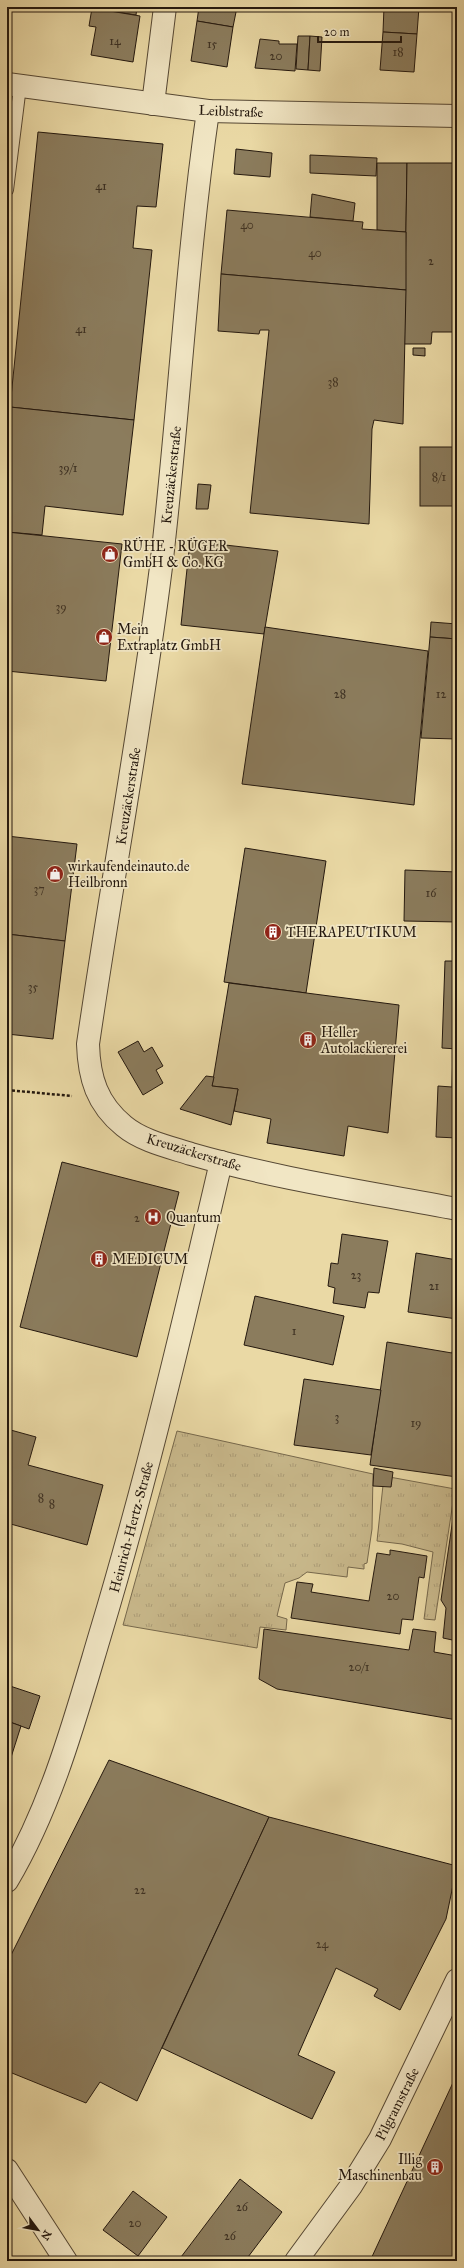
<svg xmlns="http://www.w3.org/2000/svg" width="464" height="2268" font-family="'IM FELL Great Primer',serif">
  <defs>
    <pattern id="grass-tufts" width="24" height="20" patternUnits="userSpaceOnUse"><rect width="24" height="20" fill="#c8b88b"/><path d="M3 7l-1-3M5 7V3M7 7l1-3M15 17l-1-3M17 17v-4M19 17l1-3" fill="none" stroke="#ac9d77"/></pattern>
  </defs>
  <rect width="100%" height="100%" fill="#ead9a5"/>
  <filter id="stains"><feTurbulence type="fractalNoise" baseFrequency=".005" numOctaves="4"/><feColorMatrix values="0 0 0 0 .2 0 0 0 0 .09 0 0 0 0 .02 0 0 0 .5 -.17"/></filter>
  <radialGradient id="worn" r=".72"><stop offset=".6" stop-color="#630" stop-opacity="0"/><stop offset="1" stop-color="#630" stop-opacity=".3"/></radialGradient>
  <g fill="url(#grass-tufts)" stroke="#76684c">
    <path d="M 177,1431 L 373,1474 L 372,1529 L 367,1563 L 364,1564 L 364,1569 L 348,1567 L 347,1577 L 307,1572 L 299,1578 L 285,1583 L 277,1616 L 287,1619 L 286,1630 L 260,1627 L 257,1648 L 123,1625 Z"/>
    <path d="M 384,1476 L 455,1489 L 435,1620 L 424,1619 L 433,1552 L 402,1544 L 377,1541 Z"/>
  </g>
  <g fill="#8b7c5d" stroke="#24180e">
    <path d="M 111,7 L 137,7 L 136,15 L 110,11 Z"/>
    <path d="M 199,7 L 237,7 L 233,27 L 197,21 Z"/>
    <path d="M 384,7 L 419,7 L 417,34 L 383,32 Z"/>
    <path d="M 92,8 L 140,16 L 133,62 L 91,55 L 96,27 L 89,26 Z"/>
    <path d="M 197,21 L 233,27 L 227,67 L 191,61 Z"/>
    <path d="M 383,32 L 417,34 L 414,72 L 380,70 Z"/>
    <path d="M 298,36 L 310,36 L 308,70 L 296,69 Z"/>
    <path d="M 310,36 L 322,37 L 320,71 L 308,70 Z"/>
    <path d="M 260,39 L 279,41 L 279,44 L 297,44 L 295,71 L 255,68 Z"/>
    <path d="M 38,132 L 163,144 L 156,207 L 137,206 L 133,248 L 152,250 L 134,420 L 10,407 Z"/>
    <path d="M 236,149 L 272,153 L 270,177 L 234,174 Z"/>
    <path d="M 310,155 L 377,158 L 376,176 L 310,173 Z"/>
    <path d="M 377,163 L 407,163 L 406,232 L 377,230 Z"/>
    <path d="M 407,163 L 457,163 L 457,332 L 432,332 L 431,344 L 404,344 Z"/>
    <path d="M 312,194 L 355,203 L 353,221 L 310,217 Z"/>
    <path d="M 227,210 L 363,222 L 362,229 L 406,232 L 406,290 L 221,274 Z"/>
    <path d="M 221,274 L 406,290 L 403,424 L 374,420 L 372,429 L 369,524 L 250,513 L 269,330 L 260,330 L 259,334 L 218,331 Z"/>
    <path d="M 413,348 L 425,348 L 425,356 L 413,355 Z"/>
    <path d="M 10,407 L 134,420 L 123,515 L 45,506 L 42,535 L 7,532 L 7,430 Z"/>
    <rect x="420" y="447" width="37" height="59"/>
    <path d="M 198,484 L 211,485 L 208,509 L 196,509 Z"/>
    <path d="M 7,532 L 122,544 L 106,681 L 7,671 Z"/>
    <path d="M 190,541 L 278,551 L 264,634 L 181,625 Z"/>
    <path d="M 431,622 L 457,624 L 457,639 L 430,637 Z"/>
    <path d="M 265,627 L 428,651 L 414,805 L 242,784 Z"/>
    <path d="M 430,637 L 457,639 L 457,739 L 421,738 Z"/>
    <path d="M 7,836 L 77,844 L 65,941 L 7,934 Z"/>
    <path d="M 245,848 L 326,861 L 306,993 L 224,982 Z"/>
    <path d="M 405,870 L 457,872 L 457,922 L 404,921 Z"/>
    <path d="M 7,934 L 65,941 L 53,1039 L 7,1034 Z"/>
    <path d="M 445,961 L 457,961 L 457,1049 L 442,1048 Z"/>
    <path d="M 229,983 L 399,1005 L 388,1133 L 348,1126 L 344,1156 L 267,1143 L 271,1119 L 234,1111 L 238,1089 L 212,1086 Z"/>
    <path d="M 138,1041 L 144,1052 L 152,1047 L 163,1066 L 156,1070 L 163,1083 L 143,1095 L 118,1052 Z"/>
    <path d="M 453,1048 L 457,1049 L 457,1138 L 436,1137 L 438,1086 L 452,1087 Z"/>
    <path d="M 206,1076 L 214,1077 L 212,1086 L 238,1089 L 231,1125 L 180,1109 Z"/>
    <path d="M 62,1162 L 179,1192 L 137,1357 L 20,1327 Z"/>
    <path d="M 342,1234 L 388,1241 L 379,1293 L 368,1292 L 365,1308 L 333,1303 L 335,1288 L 328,1286 L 331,1263 L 338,1264 Z"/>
    <path d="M 416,1253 L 457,1260 L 457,1319 L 408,1312 Z"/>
    <path d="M 255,1296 L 344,1316 L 333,1365 L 244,1345 Z"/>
    <path d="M 457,1326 L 457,1477 L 370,1465 L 387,1342 L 452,1353 Z"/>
    <path d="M 304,1379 L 381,1390 L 371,1455 L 294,1445 Z"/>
    <path d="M 7,1429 L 36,1437 L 28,1465 L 103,1485 L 87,1545 L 7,1523 Z"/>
    <path d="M 374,1468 L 393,1472 L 391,1487 L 373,1486 Z"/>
    <path d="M 456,1498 L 457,1498 L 457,1641 L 443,1638 L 446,1608 L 441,1600 Z"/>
    <path d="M 390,1550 L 427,1556 L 424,1578 L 419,1577 L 413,1620 L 402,1619 L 400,1634 L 291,1618 L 297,1582 L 313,1584 L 311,1592 L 369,1601 L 377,1553 L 390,1555 Z"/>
    <path d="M 264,1629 L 409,1650 L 413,1629 L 436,1632 L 434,1652 L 457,1656 L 457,1720 L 277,1689 L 259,1679 Z"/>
    <path d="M 7,1685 L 40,1696 L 29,1729 L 7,1721 Z"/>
    <path d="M 7,1721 L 21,1726 L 7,1770 Z"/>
    <path d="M 109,1760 L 269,1817 L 137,2101 L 100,2082 L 86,2103 L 7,2071 L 7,2051 L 11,2043 L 7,2040 L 7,1963 Z"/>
    <path d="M 269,1817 L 457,1866 L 446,1919 L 400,2010 L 374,1996 L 378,1989 L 336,1968 L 298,2055 L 335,2072 L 312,2119 L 162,2048 Z"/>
    <path d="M 457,2074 L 457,2261 L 370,2261 Z"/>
    <path d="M 240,2179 L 282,2212 L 245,2261 L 178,2261 Z"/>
    <path d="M 133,2191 L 167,2217 L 138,2256 L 103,2230 Z"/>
  </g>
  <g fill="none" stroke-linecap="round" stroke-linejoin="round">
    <g stroke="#564834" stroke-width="14">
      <path id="service" d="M 7,190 L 20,86"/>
    </g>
    <g stroke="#564834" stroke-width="24">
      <g id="minor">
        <path d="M 7,84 L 208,111 L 457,116"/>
        <path d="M 153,104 L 165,7"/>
        <path d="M 208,111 C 186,263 179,416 161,567 C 141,727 111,885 88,1044 C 89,1078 97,1104 124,1126 C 142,1141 169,1147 191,1154 C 278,1179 368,1192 457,1209"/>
        <path d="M 7,1881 C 52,1805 75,1719 100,1635 C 147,1479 184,1321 221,1162"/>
        <path d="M 296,2261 L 351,2186 L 380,2139 L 457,1980"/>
      </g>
    </g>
    <g stroke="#564834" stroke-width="24">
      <path id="tertiary" d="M 7,2170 L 66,2261"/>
    </g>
    <path stroke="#24180e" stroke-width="2.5" stroke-dasharray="3 2" stroke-linecap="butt" d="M 7,1090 L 72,1096"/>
    <use href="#service" stroke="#f1e6c4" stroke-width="12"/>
    <use href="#minor" stroke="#f1e6c4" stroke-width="22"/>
    <use href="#tertiary" stroke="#f1e6c4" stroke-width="22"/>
  </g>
  <defs>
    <g id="shop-disc" transform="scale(0.9)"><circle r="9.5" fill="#8f2418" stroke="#f1e6c4"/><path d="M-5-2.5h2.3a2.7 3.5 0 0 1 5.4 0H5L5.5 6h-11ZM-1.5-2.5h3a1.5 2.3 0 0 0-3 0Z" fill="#fff"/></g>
    <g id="building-disc" transform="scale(0.9)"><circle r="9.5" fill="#8f2418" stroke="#f1e6c4"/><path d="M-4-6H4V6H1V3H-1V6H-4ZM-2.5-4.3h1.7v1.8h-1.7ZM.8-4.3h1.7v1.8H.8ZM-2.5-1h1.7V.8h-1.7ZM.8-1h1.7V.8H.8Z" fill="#fff"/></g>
    <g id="hospital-disc" transform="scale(0.9)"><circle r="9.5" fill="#8f2418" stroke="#f1e6c4"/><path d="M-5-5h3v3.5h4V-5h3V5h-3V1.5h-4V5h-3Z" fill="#fff"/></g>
  </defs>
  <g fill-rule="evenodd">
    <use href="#shop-disc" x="110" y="554"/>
    <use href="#shop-disc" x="104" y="637"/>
    <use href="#shop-disc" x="55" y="874"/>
    <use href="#building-disc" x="273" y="932"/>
    <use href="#building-disc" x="308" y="1040"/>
    <use href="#hospital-disc" x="153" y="1217"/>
    <use href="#building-disc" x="99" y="1259"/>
    <use href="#building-disc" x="435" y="2167"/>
  </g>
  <g text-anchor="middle" stroke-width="3.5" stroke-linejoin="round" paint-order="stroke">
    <g font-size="12" fill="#3e3122">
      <text x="115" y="45">14</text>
      <text x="212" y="48">15</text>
      <text x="398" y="56">18</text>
      <text x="276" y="60">20</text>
      <text x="101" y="190">41</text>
      <text x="247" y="229">40</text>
      <text x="315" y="257">40</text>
      <text x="431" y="265">2</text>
      <text x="81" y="333">41</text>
      <text x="333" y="386">38</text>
      <text x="68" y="472">39/1</text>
      <text x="439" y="481">8/1</text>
      <text x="61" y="611">39</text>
      <text x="340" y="698">28</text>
      <text x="441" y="698">12</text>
      <text x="39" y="893">37</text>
      <text x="431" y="897">16</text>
      <text x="33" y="991">35</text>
      <text x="137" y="1222">2</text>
      <text x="356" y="1279">23</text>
      <text x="434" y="1290">21</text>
      <text x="294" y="1335">1</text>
      <text x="337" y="1421">3</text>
      <text x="416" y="1427">19</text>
      <text x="41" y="1502">8</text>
      <text x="52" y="1508">8</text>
      <text x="393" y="1600">20</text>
      <text x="359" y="1671">20/1</text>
      <text x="140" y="1894">22</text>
      <text x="322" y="1948">24</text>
      <text x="242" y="2211">26</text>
      <text x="135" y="2227">20</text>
      <text x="230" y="2240">26</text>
    </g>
    <g font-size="14" fill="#24180e" stroke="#f1e6c4">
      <text transform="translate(231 111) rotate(2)" y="5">Leiblstraße</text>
      <text transform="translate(171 475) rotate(-84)" y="5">Kreuzäckerstraße</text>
      <text transform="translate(128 796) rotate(-81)" y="5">Kreuzäckerstraße</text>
      <text transform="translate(194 1152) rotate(17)" y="5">Kreuzäckerstraße</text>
      <text transform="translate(131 1527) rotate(-75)" y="5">Heinrich-Hertz-Straße</text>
      <text transform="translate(397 2104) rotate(-63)" y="5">Pilgramstraße</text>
    </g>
    <g font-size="14" fill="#24180e" stroke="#f1e6c4" text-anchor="start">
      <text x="123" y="551">RÜHE - RÜGER<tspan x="123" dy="16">GmbH &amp; Co. KG</tspan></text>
      <text x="117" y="634">Mein<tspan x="117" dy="16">Extraplatz GmbH</tspan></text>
      <text x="68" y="871">wirkaufendeinauto.de<tspan x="68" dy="16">Heilbronn</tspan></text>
      <text x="286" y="937">THERAPEUTIKUM</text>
      <text x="321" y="1037">Heller<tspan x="321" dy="16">Autolackiererei</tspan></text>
      <text x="166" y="1222">Quantum</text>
      <text x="112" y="1264">MEDICUM</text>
      <text x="422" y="2164" text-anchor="end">Illig<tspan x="422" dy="16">Maschinenbau</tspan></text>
    </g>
  </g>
  <rect width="464" height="2268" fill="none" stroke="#ead9a5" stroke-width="24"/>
  <rect x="8" y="8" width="448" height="2252" fill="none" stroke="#24180e" stroke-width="2"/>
  <rect x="12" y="12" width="440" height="2244" fill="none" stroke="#24180e"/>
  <g transform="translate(38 2230) rotate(122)" stroke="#f1e6c4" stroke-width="3" paint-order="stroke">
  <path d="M0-3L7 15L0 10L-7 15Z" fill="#24180e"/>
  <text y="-6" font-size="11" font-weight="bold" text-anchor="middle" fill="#24180e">N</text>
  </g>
  <path d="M318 36v6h83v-6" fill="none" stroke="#24180e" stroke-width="2"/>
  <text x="324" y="36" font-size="12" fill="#24180e" stroke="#f1e6c4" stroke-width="3" paint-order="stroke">20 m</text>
  <rect width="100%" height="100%" filter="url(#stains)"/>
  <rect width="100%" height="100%" fill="url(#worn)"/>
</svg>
